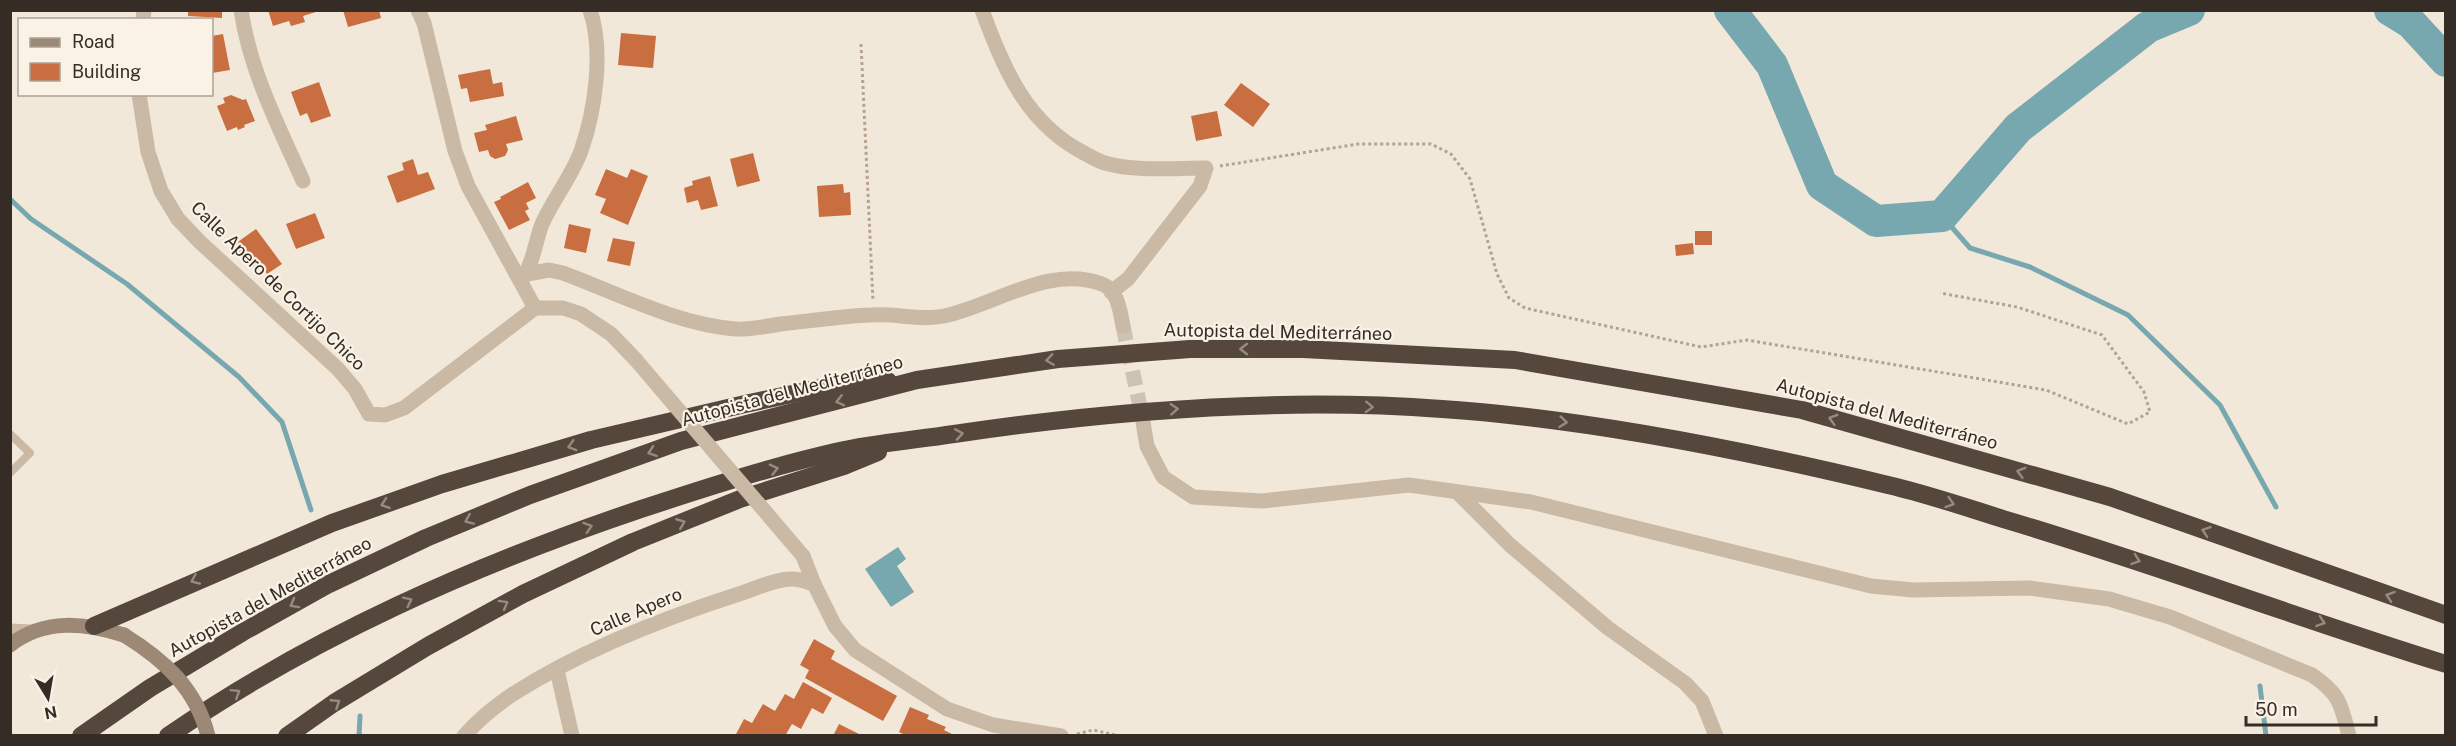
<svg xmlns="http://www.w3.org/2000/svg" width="2456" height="746" font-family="'Public Sans',sans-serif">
  <rect width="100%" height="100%" fill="#f2e8d9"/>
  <path fill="#77a7af" d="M 898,547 L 906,559 L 897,566 L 914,592 L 891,607 L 865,569 Z"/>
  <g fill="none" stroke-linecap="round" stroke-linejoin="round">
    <g stroke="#77a7af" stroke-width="5">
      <path d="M 10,199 L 31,219 L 127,284 L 239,377 L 282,422 L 311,510"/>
      <path d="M 1942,216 L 1970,248 L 2030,267 L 2128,315 L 2220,405 L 2276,507"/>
      <path d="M 2260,686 L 2266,736"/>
      <path d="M 359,736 L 360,716"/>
    </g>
    <g stroke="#77a7af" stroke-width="32">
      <path d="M 1730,10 L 1772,65 L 1822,185 L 1876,221 L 1942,216 L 2018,128 L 2148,27 L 2189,10"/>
      <path d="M 2390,10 L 2411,23 L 2446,61"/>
    </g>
  </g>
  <g fill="#c96e40">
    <path d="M 188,10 L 222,10 L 222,18 L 188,16 Z"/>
    <path d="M 268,10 L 318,10 L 319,11 L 303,16 L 305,22 L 291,26 L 289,21 L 273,26 Z"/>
    <path d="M 343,10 L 379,10 L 381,18 L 348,27 Z"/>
    <path d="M 621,33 L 656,36 L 653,68 L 618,65 Z"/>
    <path d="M 223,34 L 230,70 L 212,73 L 212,36 Z"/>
    <path d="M 490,69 L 493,84 L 502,82 L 504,96 L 470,102 L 467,88 L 461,89 L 458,75 Z"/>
    <path d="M 319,82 L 331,116 L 311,123 L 307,113 L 300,116 L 291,92 Z"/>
    <path d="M 1241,83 L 1270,104 L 1253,127 L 1224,105 Z"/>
    <path d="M 231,95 L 243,100 L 246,99 L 255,121 L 244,125 L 245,127 L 238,130 L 237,127 L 227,131 L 217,106 L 225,103 L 223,98 Z"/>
    <path d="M 1217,111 L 1222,136 L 1196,141 L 1191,116 Z"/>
    <path d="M 516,116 L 523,140 L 506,144 L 508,150 L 505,156 L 495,159 L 490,156 L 488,150 L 479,152 L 474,133 L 487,130 L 485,125 Z"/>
    <path d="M 753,153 L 760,181 L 737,187 L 730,159 Z"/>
    <path d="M 413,159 L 418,175 L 428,172 L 435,189 L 397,203 L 387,176 L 404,170 L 402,163 Z"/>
    <path d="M 606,169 L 627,178 L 631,169 L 648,176 L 628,225 L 600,213 L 606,199 L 595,195 Z"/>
    <path d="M 710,176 L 718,206 L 701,210 L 698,200 L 687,203 L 684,188 L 693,185 L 692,181 Z"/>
    <path d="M 528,182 L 536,198 L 526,203 L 529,209 L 525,211 L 530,220 L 509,230 L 494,202 L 501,199 L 500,197 Z"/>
    <path d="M 843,184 L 844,193 L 850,192 L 851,215 L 819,217 L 817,186 Z"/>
    <path d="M 315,213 L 325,238 L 296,249 L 286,224 Z"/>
    <path d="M 569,224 L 591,229 L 586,253 L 564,248 Z"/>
    <path d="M 256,229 L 282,264 L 267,274 L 262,266 L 256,271 L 246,258 L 243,261 L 232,246 Z"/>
    <rect x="1695" y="231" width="17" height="14"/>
    <path d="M 613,238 L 635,242 L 630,266 L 607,261 Z"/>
    <path d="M 1693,243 L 1694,254 L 1676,256 L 1675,245 Z"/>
    <path d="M 814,639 L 835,651 L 831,659 L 897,696 L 883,721 L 805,678 L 809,670 L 800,665 Z"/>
    <path d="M 803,682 L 832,698 L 823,714 L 812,708 L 801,729 L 792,724 L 785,736 L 735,736 L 744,719 L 752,723 L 763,704 L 775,711 L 785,694 L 794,699 Z"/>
    <path d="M 910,707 L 929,715 L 927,719 L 946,727 L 944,730 L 956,736 L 907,736 L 899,732 Z"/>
    <path d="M 839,724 L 863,736 L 833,736 Z"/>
  </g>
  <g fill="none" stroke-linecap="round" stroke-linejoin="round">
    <path stroke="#ccc2b5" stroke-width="15" stroke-dasharray="15 8" stroke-linecap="butt" d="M 1123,326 L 1142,416"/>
    <g stroke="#b6a38f" stroke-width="3" stroke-dasharray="3 3" stroke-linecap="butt">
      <path d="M 861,44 L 873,301"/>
      <path d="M 1220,166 L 1358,144 L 1431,144 L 1451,154 L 1470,179 L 1497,274 L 1509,298 L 1525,308 L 1701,347 L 1747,340 L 2046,390 L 2128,424 L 2150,412 L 2144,392 L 2102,335 L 2017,307 L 1940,293"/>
      <path d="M 1077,734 L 1093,730 L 1120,736"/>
    </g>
    <path stroke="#cab9a4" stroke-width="8" d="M 10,434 L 30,453 L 10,473"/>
    <g stroke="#cab9a4" stroke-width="15">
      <path d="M 241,10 C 250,71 278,125 303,181"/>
      <path d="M 418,10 L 424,23 L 455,151 L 468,186 L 535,308"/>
      <path d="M 982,10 C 1004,69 1026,123 1084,153 C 1090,156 1098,161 1105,163 C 1136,172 1173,168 1206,168 L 1200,186 L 1128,279 L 1111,292"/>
      <path d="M 143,20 L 144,10"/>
      <path d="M 139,94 L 148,152 L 161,191 L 178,219 L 200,242 L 338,369 L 355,389 L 369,414 L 385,415 L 404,408 L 535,308 L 563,308 L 581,314 L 611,334 L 636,360"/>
      <path d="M 527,274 L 549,270 L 563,273 C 619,294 676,324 736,329 C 750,330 767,326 781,324 C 811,321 841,316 872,315 C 896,313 920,321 944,316 C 993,306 1049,264 1102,284 C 1118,290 1120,311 1123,326"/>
      <path d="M 522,279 C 532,268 536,239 542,224 C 553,199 572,176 581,151 C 595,111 604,51 590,10"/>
      <path d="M 1142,416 L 1147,446 L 1163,477 L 1193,497 L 1262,501 L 1409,485 L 1531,502 L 1871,586 L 1913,590 L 2029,588 L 2109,599 L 2170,617 L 2312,675 C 2340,694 2341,704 2349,736"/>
      <path d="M 1457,492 L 1510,545 L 1608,628 L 1685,683 L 1702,701 L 1716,736"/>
      <path d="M 814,584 L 835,626 L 855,650 L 947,709 L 993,725 L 1061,736"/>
      <path d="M 10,631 L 31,632"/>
      <path d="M 557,670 L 572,736"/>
      <path d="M 464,736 C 479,719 495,706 513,694 C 582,650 661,619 739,594 C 755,589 775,579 792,579 C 800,579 807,582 814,584 L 803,556"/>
    </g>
    <path stroke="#9d8876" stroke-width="15" d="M 10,645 C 45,618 85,623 124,635"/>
    <g stroke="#56473d" stroke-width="18">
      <path d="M 94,626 L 332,523 L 442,484 L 591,440 L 745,404 L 830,386 L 858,381 L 888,381"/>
      <path d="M 81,736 L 150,688 L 243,632 L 329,584 L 426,538 L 530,495 L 681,441 L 917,380 L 1058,359 L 1190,349 L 1303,349 L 1515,360 L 1802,410 L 2110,497 L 2446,615"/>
      <path d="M 168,736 C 313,636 475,565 641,509 C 705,488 770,467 835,452 C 874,443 915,440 954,434 C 1115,410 1279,397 1442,409 C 1590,419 1744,450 1888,485 C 1927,494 1965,507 2003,519 C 2152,563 2297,618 2446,664"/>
      <path d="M 287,736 L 334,703 L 428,646 L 523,594 L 633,542 L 740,499 L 844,466 L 878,452"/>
    </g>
    <path stroke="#cab9a4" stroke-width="15" d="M 636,360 L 803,556"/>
    <path stroke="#9d8876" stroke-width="15" d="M 124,635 C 164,660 196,688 208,736"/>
  </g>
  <defs><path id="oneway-chevron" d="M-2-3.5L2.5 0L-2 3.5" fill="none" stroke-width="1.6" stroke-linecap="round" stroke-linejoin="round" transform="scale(1.5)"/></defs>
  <g stroke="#978b80">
    <use href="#oneway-chevron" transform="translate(1244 349) rotate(-180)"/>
    <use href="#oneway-chevron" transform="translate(1050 360) rotate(172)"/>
    <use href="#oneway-chevron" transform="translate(840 401) rotate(166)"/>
    <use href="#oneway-chevron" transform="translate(1369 407) rotate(2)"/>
    <use href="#oneway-chevron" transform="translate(1174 409) rotate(-4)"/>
    <use href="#oneway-chevron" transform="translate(1833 419) rotate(-164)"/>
    <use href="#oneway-chevron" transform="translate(1563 422) rotate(6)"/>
    <use href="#oneway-chevron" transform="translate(959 434) rotate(-9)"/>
    <use href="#oneway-chevron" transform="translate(572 446) rotate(164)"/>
    <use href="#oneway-chevron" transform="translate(652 452) rotate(161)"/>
    <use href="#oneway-chevron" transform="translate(774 469) rotate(-15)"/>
    <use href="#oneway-chevron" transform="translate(2021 472) rotate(-164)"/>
    <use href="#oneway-chevron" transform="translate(1950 503) rotate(17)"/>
    <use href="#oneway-chevron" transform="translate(385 504) rotate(161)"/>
    <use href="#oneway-chevron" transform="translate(469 520) rotate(157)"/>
    <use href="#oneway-chevron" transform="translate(681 523) rotate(-22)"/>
    <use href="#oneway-chevron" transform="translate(588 527) rotate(-18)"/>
    <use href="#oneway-chevron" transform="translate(2206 531) rotate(-161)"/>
    <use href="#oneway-chevron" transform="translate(2136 560) rotate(19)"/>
    <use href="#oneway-chevron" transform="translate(195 580) rotate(156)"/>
    <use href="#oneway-chevron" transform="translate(2390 596) rotate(-161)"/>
    <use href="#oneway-chevron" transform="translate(408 601) rotate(-26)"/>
    <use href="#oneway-chevron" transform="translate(294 604) rotate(151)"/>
    <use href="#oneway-chevron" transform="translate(504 604) rotate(-29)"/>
    <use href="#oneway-chevron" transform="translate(2321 622) rotate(19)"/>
    <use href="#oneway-chevron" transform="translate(236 693) rotate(-32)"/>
    <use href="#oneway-chevron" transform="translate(336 703) rotate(-33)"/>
  </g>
  <g text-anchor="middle" stroke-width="4.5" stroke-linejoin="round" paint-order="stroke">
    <g font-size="18" fill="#352c26" stroke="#f9f2e5">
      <text transform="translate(278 286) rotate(44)" y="6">Calle Apero de Cortijo Chico</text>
      <text transform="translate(1278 332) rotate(1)" y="6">Autopista del Mediterráneo</text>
      <text transform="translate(792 391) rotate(-15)" y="6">Autopista del Mediterráneo</text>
      <text transform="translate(1887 414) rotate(15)" y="6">Autopista del Mediterráneo</text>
      <text transform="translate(270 597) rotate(-29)" y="6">Autopista del Mediterráneo</text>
      <text transform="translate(636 612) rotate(-23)" y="6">Calle Apero</text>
    </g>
  </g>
  <rect width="2456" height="746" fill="none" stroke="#352c26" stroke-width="24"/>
  <rect x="18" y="18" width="195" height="78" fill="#f9f2e5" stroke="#aba399" stroke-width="1.5"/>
  <rect x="30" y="38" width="30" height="9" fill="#9d8876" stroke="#aba399" stroke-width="1.5"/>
  <text x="72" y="48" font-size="18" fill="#352c26">Road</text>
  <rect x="30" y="63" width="30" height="18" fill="#c96e40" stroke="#aba399" stroke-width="1.5"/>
  <text x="72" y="78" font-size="18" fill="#352c26">Building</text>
  <g transform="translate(48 698) rotate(169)" stroke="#f9f2e5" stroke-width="4.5" paint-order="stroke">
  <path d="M0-4.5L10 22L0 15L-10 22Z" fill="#352c26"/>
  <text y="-9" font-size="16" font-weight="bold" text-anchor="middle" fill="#352c26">N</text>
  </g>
  <path d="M2246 716v9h130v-9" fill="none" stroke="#352c26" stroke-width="3"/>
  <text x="2255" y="716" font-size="18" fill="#352c26" stroke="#f9f2e5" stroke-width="4.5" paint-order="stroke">50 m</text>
</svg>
